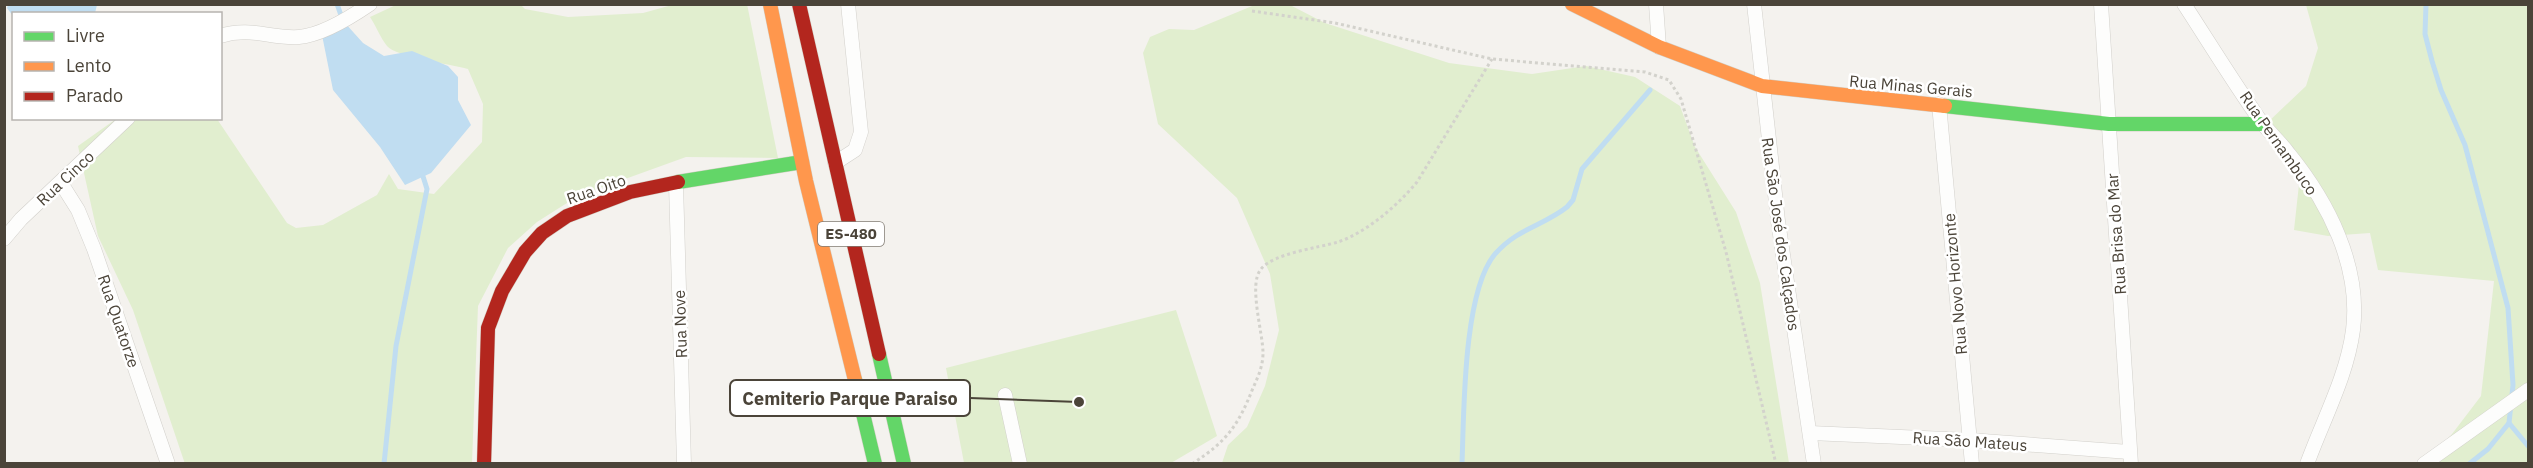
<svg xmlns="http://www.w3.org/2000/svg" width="2533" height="468" font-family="'IBM Plex Sans',sans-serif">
  <rect width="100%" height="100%" fill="#f4f2ee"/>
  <g fill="#e1eecf">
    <path d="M 398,4 L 521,5 L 525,9 L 568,17 L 643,13 L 672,5 L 747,4 L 778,158 L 686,157 L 578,196 L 537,222 L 508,248 L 478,306 L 472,463 L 185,464 L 133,310 L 98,236 L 78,146 L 116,119 L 217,119 L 287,223 L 296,228 L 323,225 L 377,195 L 389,174 L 398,189 L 434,194 L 482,142 L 483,104 L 468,69 C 450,64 396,57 387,46 C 380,37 376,26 370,17 Z"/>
    <path d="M 1257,4 L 1290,5 L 1325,23 L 1449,63 L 1532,74 L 1586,66 L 1635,77 L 1680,106 L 1695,147 L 1736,212 L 1760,283 L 1789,463 L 1222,463 L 1228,445 L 1247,427 L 1265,386 L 1279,330 L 1270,274 L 1237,198 L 1158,124 L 1143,53 L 1150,37 L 1169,29 L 1194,30 Z"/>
    <path d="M 2306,5 L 2528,5 L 2528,463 L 2424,463 L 2452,434 L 2481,396 L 2494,281 L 2378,270 L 2370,233 L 2328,236 L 2294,230 L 2301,166 L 2266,124 L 2306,86 L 2318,48 Z"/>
    <path d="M 1176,310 L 1217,436 L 1171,463 L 964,463 L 946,368 Z"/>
  </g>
  <g fill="#c0ddf1">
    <path d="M 8,5 L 8,4 L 97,5 L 95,13 L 14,14 L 13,16 L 7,8 Z"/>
    <path d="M 345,23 L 363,43 L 384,56 L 412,51 L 448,66 L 458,77 L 458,100 L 471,125 L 431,173 L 405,185 L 380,147 L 333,90 L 322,35 Z"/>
  </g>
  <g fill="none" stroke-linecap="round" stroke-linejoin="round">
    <g stroke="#c0ddf1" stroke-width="5">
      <path d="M 337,4 L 343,21"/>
      <path d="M 2426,4 L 2425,34 L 2432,61 L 2441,90 L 2465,145 L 2508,308 L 2513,385 L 2509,423 L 2488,449 L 2469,464"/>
      <path d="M 2509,423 L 2528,446"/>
      <path d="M 384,464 L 396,346 L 427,189 L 421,170"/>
      <path d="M 1462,464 C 1464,413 1463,292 1495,254 C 1518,228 1543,226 1567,207 L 1573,200 L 1582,169 L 1650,90"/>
    </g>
    <g stroke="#d2d0cb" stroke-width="15">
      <g id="street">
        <path d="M 1656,4 L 1659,47"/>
        <path d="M 1754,4 L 1778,221 L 1814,464"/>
        <path d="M 2101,4 L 2131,464"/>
        <path d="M 2184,4 C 2210,44 2235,85 2262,123 C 2271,134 2281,143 2289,154 C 2328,202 2361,266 2353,330 C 2347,376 2323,420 2307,464"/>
        <path d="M 220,36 C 251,26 270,39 299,37 C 322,35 351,17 370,4"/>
        <path d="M 1939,104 L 1972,464"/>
        <path d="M 835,163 L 855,150 L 861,132 L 848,4"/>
        <path d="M 61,183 L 78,210 L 94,249 L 168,464"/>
        <path d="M 676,184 L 684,464"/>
        <path d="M 4,239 L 21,219 L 128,118"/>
        <path d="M 1005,395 L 1020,464"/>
        <path d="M 1810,433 L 1969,440 L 2129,452"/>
        <path d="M 2424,464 L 2528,390"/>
      </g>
    </g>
    <g stroke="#d3cfc5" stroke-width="15">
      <g id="fast">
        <path d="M 1945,106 L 2109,124 L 2263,124"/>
        <path d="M 678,182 L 802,162"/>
        <path d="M 879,354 L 904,464"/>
        <path d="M 855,380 L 875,464"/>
      </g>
    </g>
    <g stroke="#d3cfc5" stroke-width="15">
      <g id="slow">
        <path d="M 770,4 L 806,181 L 855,380"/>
        <path d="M 1572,4 L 1659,47 L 1762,86 L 1945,106"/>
      </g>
    </g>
    <g stroke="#d3cfc5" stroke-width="15">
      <g id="jam">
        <path d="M 799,4 L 879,354"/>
        <path d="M 484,464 L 488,328 L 502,291 L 525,252 L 542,233 L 567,216 L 630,192 L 678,182"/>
      </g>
    </g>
    <g stroke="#d3d2cc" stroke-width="3" stroke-dasharray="3 3" stroke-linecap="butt">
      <path d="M 1252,11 L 1335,23 L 1492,59 L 1645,72 L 1669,80 L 1681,99 L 1726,252 L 1776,464"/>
      <path d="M 1192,464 C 1227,441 1238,426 1253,388 C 1258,377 1263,366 1263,353 C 1263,333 1248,284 1261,269 C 1274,253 1318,248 1338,242 C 1367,232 1397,206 1417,182 L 1492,59"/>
    </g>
    <use href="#street" stroke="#fdfdfc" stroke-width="14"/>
    <use href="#fast" stroke="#63d668" stroke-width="14"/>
    <use href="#slow" stroke="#ff974d" stroke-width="14"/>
    <use href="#jam" stroke="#b3261e" stroke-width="14"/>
  </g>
  <g text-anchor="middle" stroke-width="5" stroke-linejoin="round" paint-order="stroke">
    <rect fill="#fff" stroke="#817c74" stroke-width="1.5" x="818" y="222" width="66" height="24" rx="4.5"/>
    <g font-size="15" font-weight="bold" fill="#4b4439">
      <text x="851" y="239">ES-480</text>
    </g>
    <g font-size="16" fill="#4b4439" stroke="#fff">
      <text transform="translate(1911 86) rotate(5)" y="6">Rua Minas Gerais</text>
      <text transform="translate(2279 143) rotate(55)" y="6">Rua Pernambuco</text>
      <text transform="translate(65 178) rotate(-43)" y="6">Rua Cinco</text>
      <text transform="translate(596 189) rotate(-19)" y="6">Rua Oito</text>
      <text transform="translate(1781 234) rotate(82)" y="6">Rua São José dos Calçados</text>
      <text transform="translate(2116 234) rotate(-94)" y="6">Rua Brisa do Mar</text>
      <text transform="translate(1955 284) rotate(-95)" y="6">Rua Novo Horizonte</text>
      <text transform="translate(119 321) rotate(71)" y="6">Rua Quatorze</text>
      <text transform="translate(680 324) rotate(-92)" y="6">Rua Nove</text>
      <text transform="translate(1970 441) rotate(4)" y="6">Rua São Mateus</text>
    </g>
  </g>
  <path fill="none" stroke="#4b4439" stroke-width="2" d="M1079 402L970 398"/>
  <circle fill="#4b4439" stroke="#fff" stroke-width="2" cx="1079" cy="402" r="6"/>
  <rect fill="#fff" stroke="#4b4439" stroke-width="2" x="730" y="380" width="240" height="36" rx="6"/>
  <g font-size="18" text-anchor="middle" font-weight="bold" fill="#4b4439">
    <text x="850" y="405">Cemiterio Parque Paraiso</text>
  </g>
  <rect width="2533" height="468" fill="none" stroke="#4b4439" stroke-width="12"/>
  <rect x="12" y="12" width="210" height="108" fill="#ffffff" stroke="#b7b4b0" stroke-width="1.5"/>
  <rect x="24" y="32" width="30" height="9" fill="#63d668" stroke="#b7b4b0" stroke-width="1.5"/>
  <text x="66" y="42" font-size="18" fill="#4b4439">Livre</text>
  <rect x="24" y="62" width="30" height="9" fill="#ff974d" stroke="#b7b4b0" stroke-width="1.5"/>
  <text x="66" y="72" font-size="18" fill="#4b4439">Lento</text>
  <rect x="24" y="92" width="30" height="9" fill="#b3261e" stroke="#b7b4b0" stroke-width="1.5"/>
  <text x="66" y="102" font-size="18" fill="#4b4439">Parado</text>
</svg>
